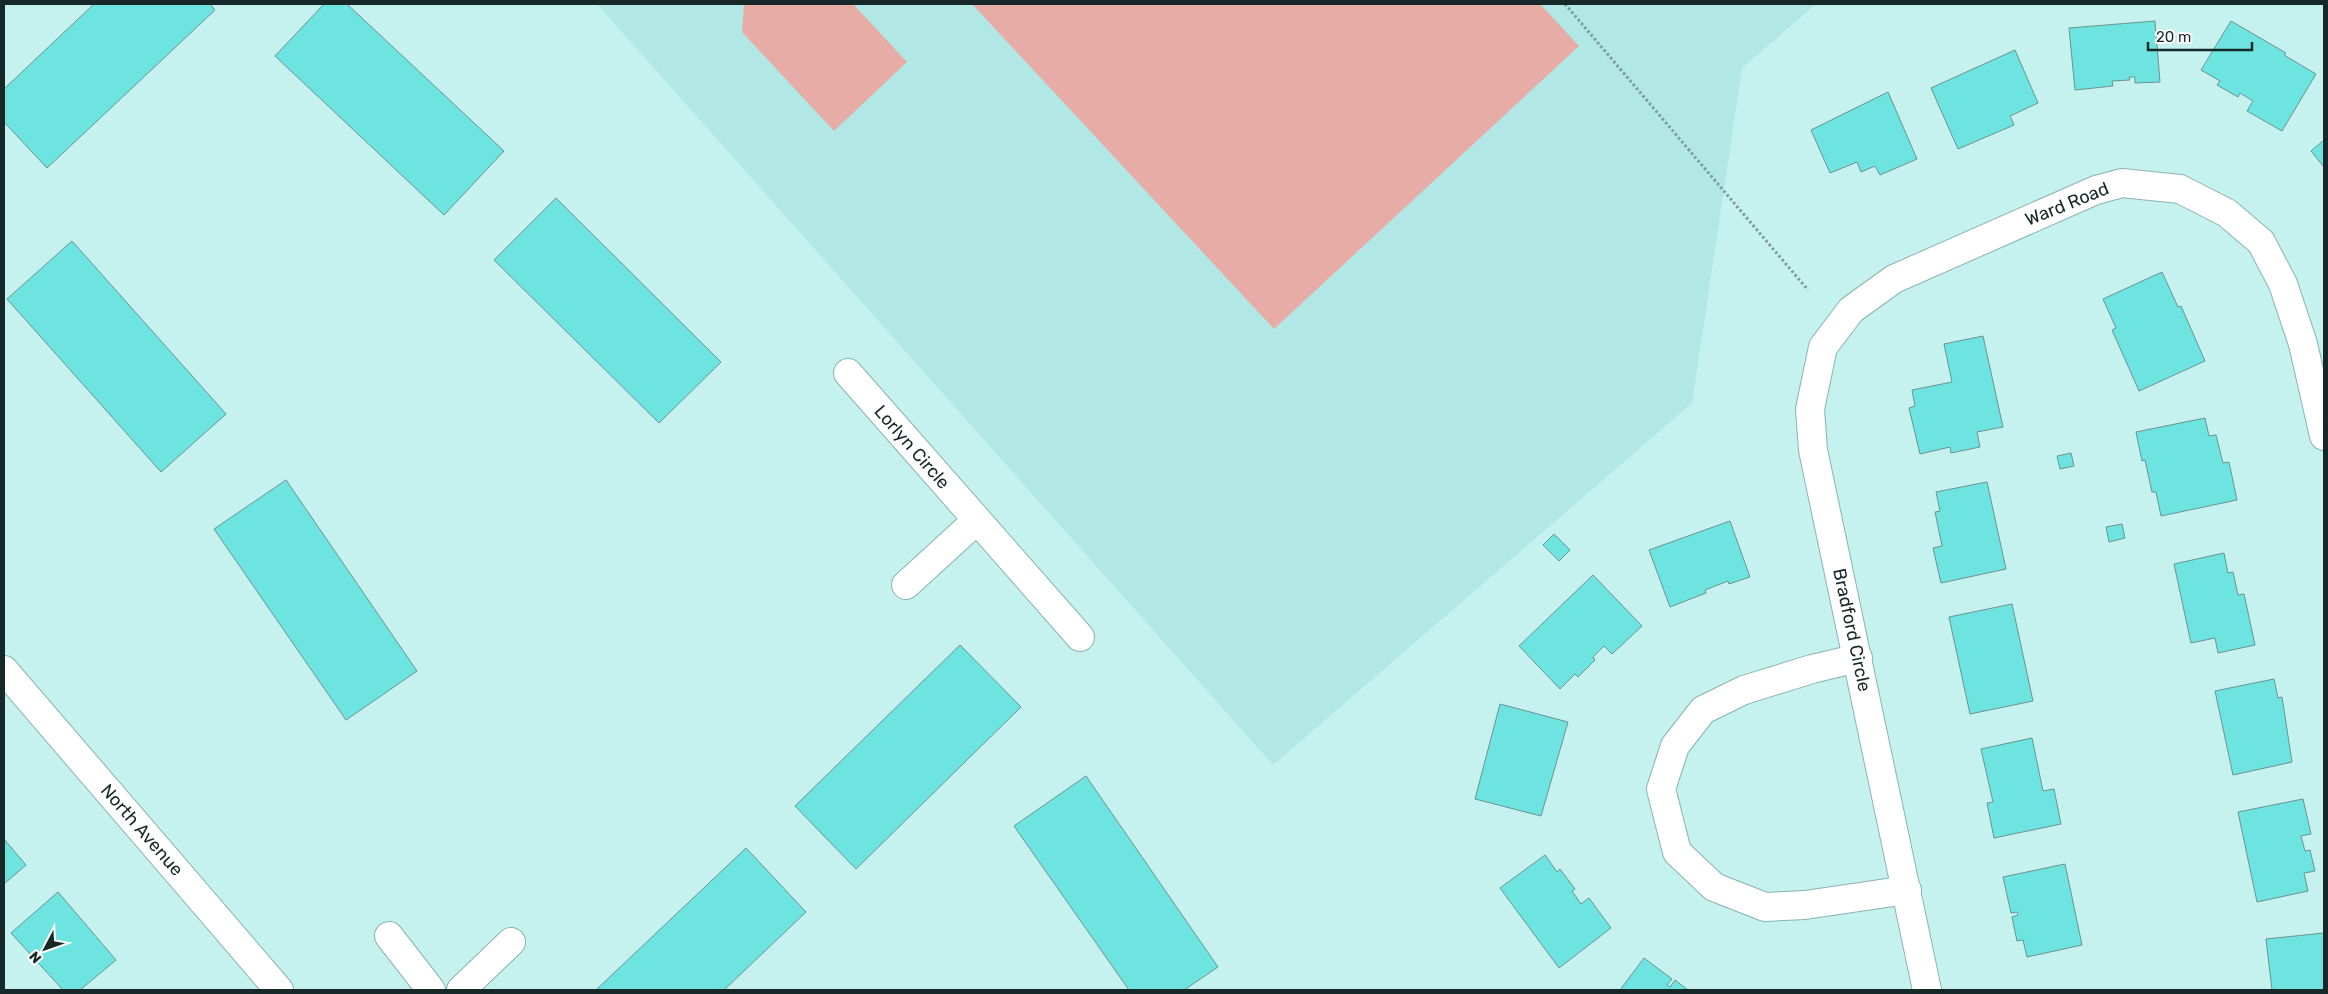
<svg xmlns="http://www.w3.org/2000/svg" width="2328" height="994" font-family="Rubik,sans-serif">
  <rect width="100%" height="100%" fill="#c5f1ef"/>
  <path fill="#b1e7e4" d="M 597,4 L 1816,4 L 1742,68 L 1692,403 L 1273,765 Z"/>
  <g fill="#e8aca7">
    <path d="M 744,4 L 853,4 L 907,62 L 834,131 L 742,32 Z"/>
    <path d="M 972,4 L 1540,4 L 1579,46 L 1274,329 Z"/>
  </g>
  <g fill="#6ee4e0" stroke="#6a9391">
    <path d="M 94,4 L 210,4 L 215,10 L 47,168 L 4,122 L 4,89 Z"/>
    <path d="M 324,4 L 347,4 L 504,151 L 444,215 L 275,56 Z"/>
    <path d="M 2155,21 L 2160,82 L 2135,83 L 2135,77 L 2129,77 L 2130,80 L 2112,81 L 2113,86 L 2075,90 L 2069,28 Z"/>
    <path d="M 2231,21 L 2286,53 L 2284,55 L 2316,74 L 2282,131 L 2247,111 L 2253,101 L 2240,93 L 2238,97 L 2217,85 L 2220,81 L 2201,70 Z"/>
    <path d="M 2015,50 L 2038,103 L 2010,116 L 2014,125 L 1958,149 L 1931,88 Z"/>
    <path d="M 1888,92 L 1917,159 L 1880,175 L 1875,166 L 1861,172 L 1857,162 L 1830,173 L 1811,130 Z"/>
    <path d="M 2324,140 L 2324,167 L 2311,151 Z"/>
    <path d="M 556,198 L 721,362 L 659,423 L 494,260 Z"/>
    <path d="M 72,241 L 226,414 L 161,472 L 7,299 Z"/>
    <path d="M 2162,272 L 2178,307 L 2181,306 L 2205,361 L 2139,391 L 2112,330 L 2116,328 L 2103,299 Z"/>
    <path d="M 1983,336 L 2003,427 L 1977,432 L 1980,447 L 1951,453 L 1950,447 L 1920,454 L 1909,408 L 1915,406 L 1912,390 L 1952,382 L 1944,344 Z"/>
    <path d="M 2205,418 L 2209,436 L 2216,435 L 2223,463 L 2229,462 L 2237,500 L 2161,516 L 2156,492 L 2152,492 L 2145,460 L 2142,461 L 2136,432 Z"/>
    <path d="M 2071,453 L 2074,466 L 2060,469 L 2057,456 Z"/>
    <path d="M 286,480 L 417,671 L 346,720 L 214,529 Z"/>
    <path d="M 1987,482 L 2006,569 L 1941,583 L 1933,548 L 1942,546 L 1935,512 L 1940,511 L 1936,492 Z"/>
    <path d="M 1730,521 L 1750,577 L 1729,584 L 1728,581 L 1705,590 L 1706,593 L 1670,607 L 1649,550 Z"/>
    <path d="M 2122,524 L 2125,538 L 2109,542 L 2106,527 Z"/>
    <path d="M 1554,534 L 1570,550 L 1559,561 L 1543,545 Z"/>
    <path d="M 2224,553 L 2228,573 L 2233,572 L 2238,595 L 2244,594 L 2255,645 L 2218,653 L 2215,638 L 2191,643 L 2174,564 Z"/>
    <path d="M 1593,575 L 1642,626 L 1612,654 L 1604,646 L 1593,657 L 1595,660 L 1578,677 L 1575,674 L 1560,689 L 1519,646 Z"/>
    <path d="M 2012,604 L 2033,701 L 1970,714 L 1949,617 Z"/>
    <path d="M 960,645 L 1021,707 L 856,869 L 795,806 Z"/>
    <path d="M 2274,679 L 2278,698 L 2282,697 L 2292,762 L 2233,775 L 2215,691 Z"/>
    <path d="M 1500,704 L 1568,722 L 1541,816 L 1475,799 Z"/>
    <path d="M 2032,738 L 2043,791 L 2054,789 L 2061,824 L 1994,838 L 1987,803 L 1993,802 L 1981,749 Z"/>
    <path d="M 1086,776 L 1218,967 L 1184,990 L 1129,990 L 1014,826 Z"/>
    <path d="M 2303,799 L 2311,834 L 2301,836 L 2305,851 L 2310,850 L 2315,871 L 2304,873 L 2308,891 L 2257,902 L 2238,812 Z"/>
    <path d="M 4,839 L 26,865 L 4,884 Z"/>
    <path d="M 746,848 L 806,912 L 724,990 L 596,990 Z"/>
    <path d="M 1545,855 L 1557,872 L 1560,869 L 1575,889 L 1572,891 L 1581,904 L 1589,898 L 1611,928 L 1559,968 L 1500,888 Z"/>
    <path d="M 2065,864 L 2082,945 L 2027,957 L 2023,940 L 2017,941 L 2012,917 L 2018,915 L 2017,912 L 2011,913 L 2003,877 Z"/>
    <path d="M 58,892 L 116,960 L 80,990 L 63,990 L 11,933 Z"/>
    <path d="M 2324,933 L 2324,990 L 2272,990 L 2266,939 Z"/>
    <path d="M 1644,958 L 1672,979 L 1667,985 L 1670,987 L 1675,980 L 1688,990 L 1620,990 Z"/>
  </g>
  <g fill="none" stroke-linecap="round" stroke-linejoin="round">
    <g stroke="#89b3b1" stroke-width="30">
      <g id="minor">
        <path d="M 848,373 L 1080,637"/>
        <path d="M 906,585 L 976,521"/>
        <path d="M 1858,658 L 1812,669 L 1744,690 L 1703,710 L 1675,746 L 1661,789 L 1677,852 L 1714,887 L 1765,907 L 1805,905 L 1907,890"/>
        <path d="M 4,670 L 279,990"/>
        <path d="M 389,936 L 431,990"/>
        <path d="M 461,990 L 511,942"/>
        <path d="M 1927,990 L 1813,450 L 1810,409 L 1823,347 L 1851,310 L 1894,279 L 2096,190 L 2122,183 L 2180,189 L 2227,213 L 2261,242 L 2283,284 L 2303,344 L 2324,436"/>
      </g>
    </g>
    <path stroke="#7c9c9b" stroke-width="3" stroke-dasharray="2.5 2.5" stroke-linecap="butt" d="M 1565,4 L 1808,290"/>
    <use href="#minor" stroke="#fff" stroke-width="28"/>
  </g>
  <g text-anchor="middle" stroke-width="4.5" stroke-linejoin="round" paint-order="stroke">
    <g font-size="18" fill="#172828" stroke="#fff">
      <text transform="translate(2067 204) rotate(-22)" y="6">Ward Road</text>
      <text transform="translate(912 447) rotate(49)" y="6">Lorlyn Circle</text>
      <text transform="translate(1852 630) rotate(78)" y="6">Bradford Circle</text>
      <text transform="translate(142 830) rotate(49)" y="6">North Avenue</text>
    </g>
  </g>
  <rect width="2328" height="994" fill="none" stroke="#172828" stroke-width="10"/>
  <g transform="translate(45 949) rotate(229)" stroke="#ffffff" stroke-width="4" paint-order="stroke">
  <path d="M0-4L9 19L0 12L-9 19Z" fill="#172828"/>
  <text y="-8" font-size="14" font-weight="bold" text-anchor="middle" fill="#172828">N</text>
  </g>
  <path d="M2148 42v8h104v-8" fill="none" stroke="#172828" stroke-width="2.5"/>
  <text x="2156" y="42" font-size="15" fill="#172828" stroke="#ffffff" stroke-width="4" paint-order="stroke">20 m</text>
</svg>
